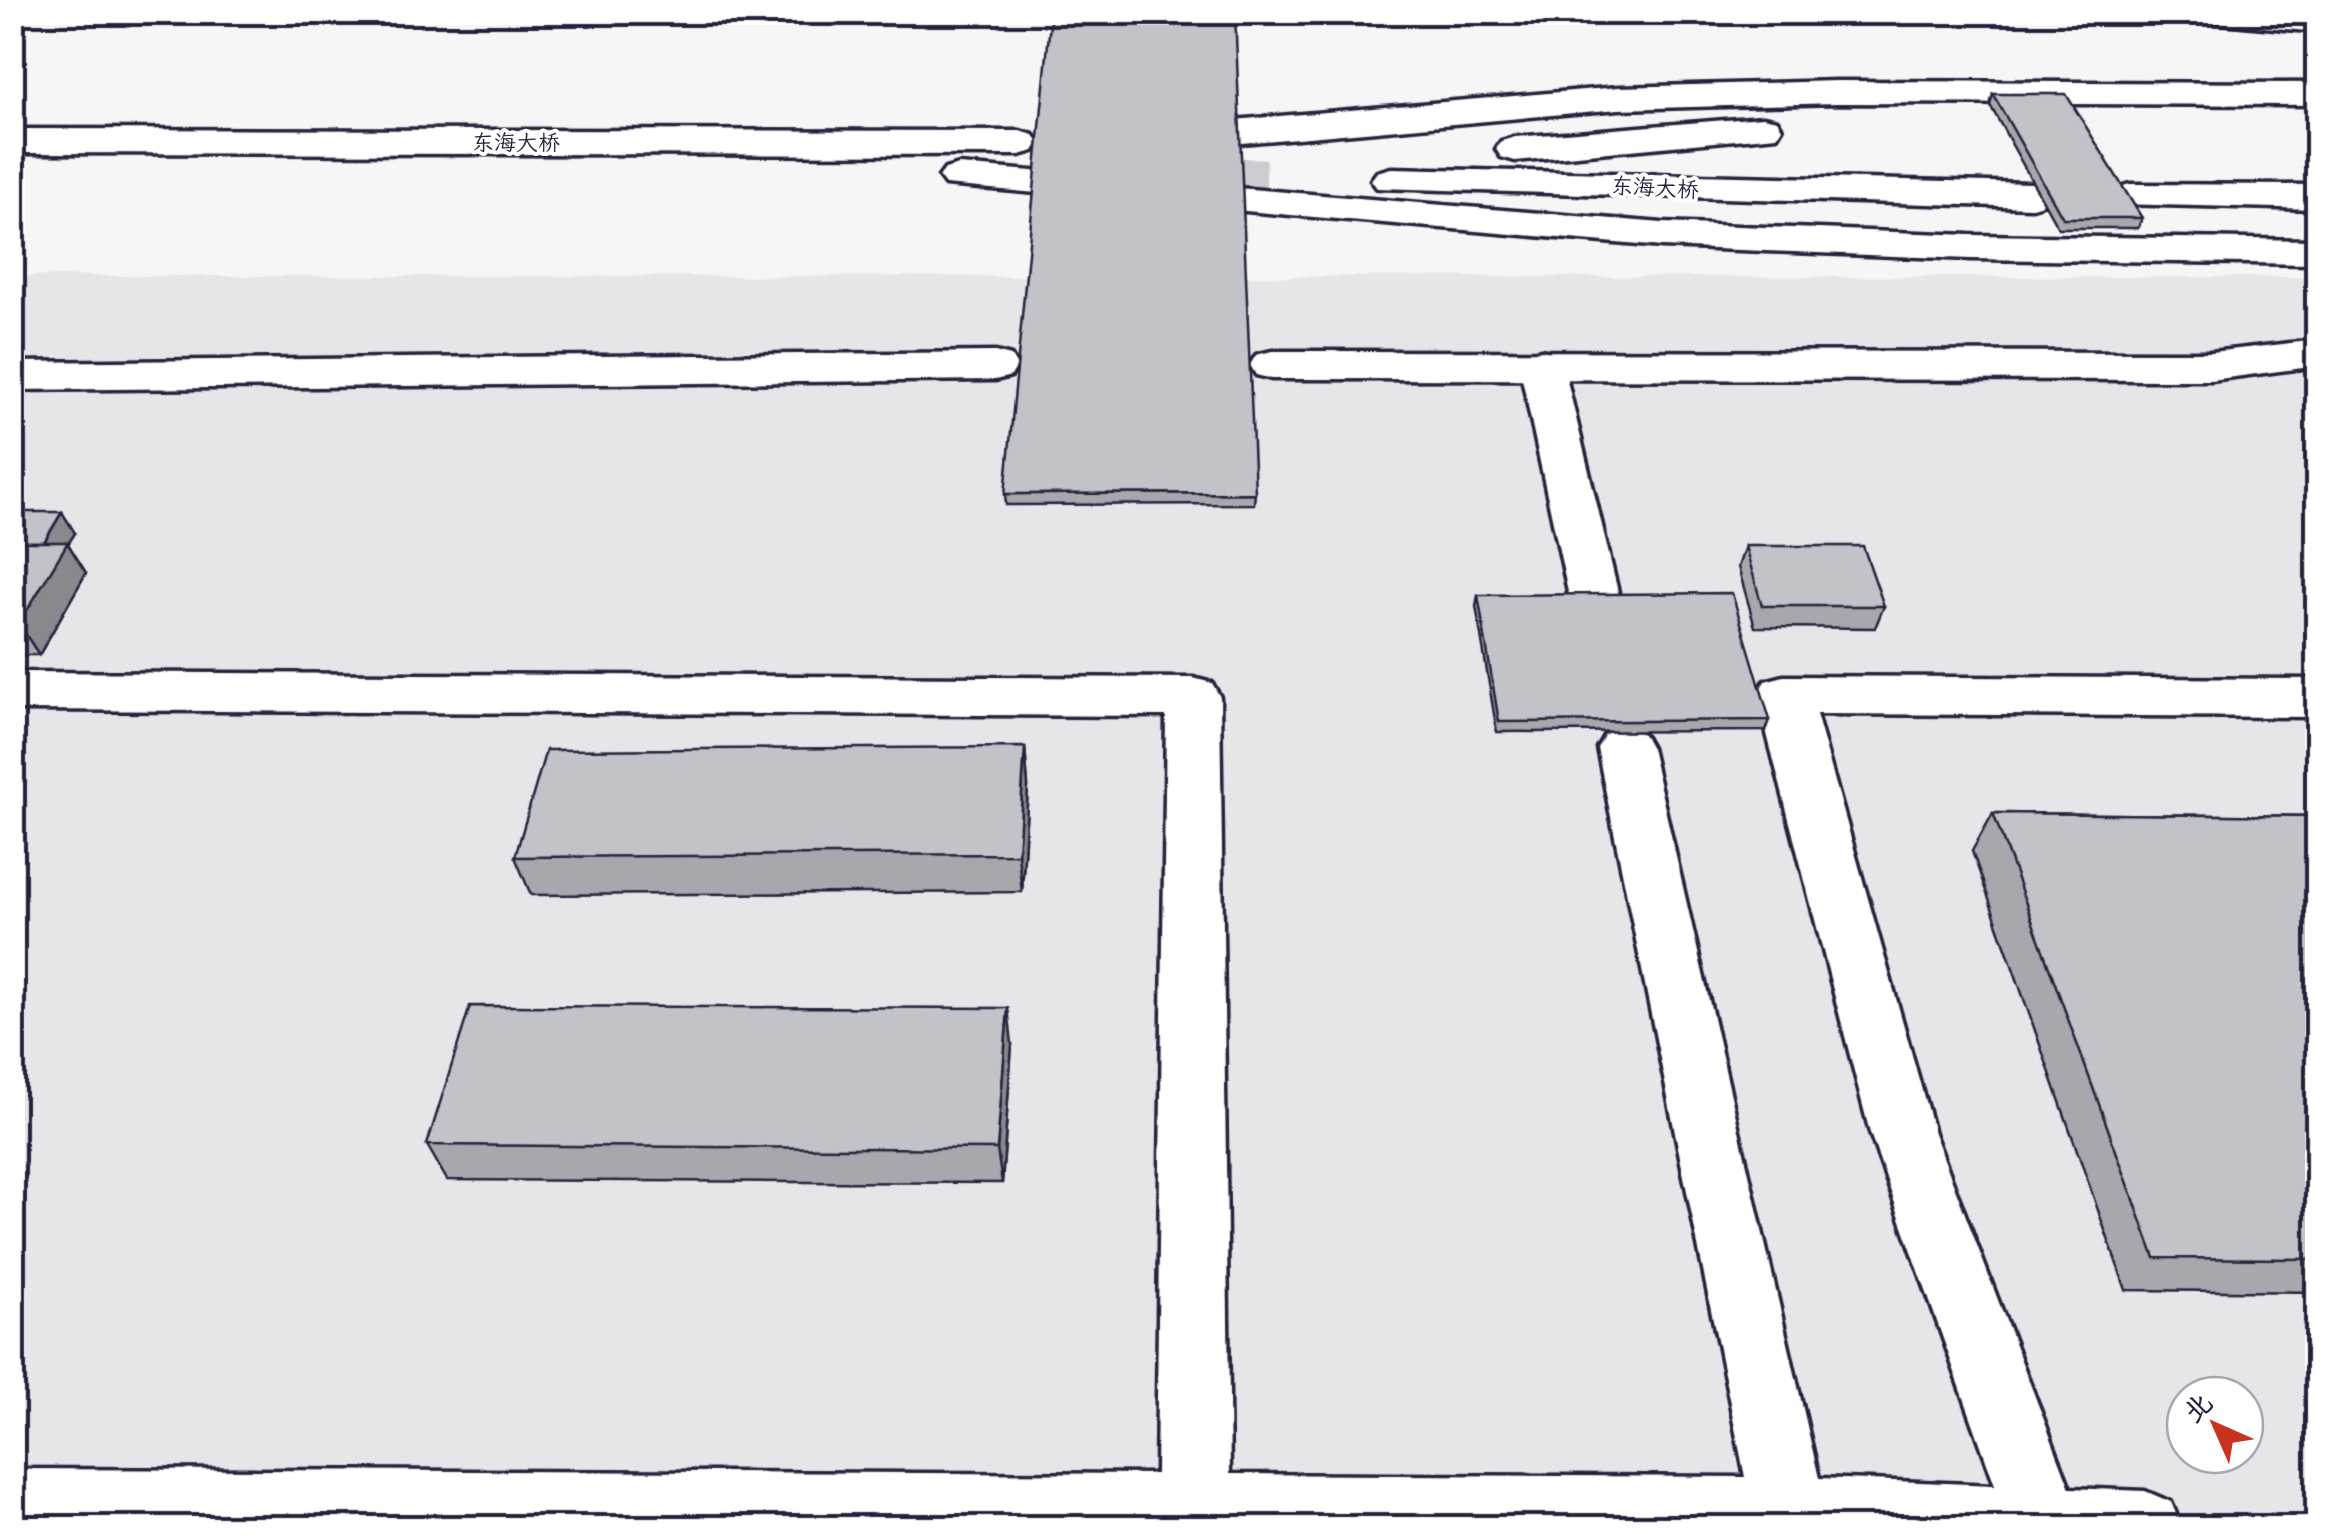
<svg xmlns="http://www.w3.org/2000/svg" width="2330" height="1540" font-family="Kalam,'LXGW WenKai TC',sans-serif">
  <rect width="100%" height="100%" fill="#f6f6f7"/>
  <filter id="ink" filterUnits="userSpaceOnUse"><feTurbulence type="fractalNoise" baseFrequency=".01" numOctaves="2"/><feDisplacementMap in="SourceGraphic" scale="20" xChannelSelector="R" yChannelSelector="G"/><feConvolveMatrix kernelMatrix="1 2 1 2 8 2 1 2 1" color-interpolation-filters="sRGB"/></filter>
  <g filter="url(#ink)">
    <path fill="#e6e6e9" fill-rule="evenodd" d="M 12,276 L 2317,277 L 2317,1527 L 13,1527 ZM 2185,1395 L 2245,1395 L 2245,1455 L 2185,1455 Z"/>
    <g fill="none" stroke-linecap="round" stroke-linejoin="round">
      <path stroke="#ccccd1" stroke-width="40" stroke-dasharray="40 20" stroke-linecap="butt" d="M 1166,177 L 1278,179"/>
      <g stroke="#22223b" stroke-width="7">
        <g id="minor">
          <path d="M 1541,350 L 1557,354 L 1563,364 L 1618,592 L 1611,604 L 1593,609 L 1575,604 L 1568,592 L 1519,364 L 1525,354 Z"/>
          <path d="M 12,672 L 1193,678 L 1212,683 L 1220,697 L 1230,1474 L 1745,1477 L 1597,748 L 1605,734 L 1624,728 L 1643,734 L 1651,748 L 1819,1478 L 1995,1485 L 1870,1133 L 1757,695 L 1765,681 L 1784,676 L 2318,679 L 2318,717 L 1816,714 L 1934,1133 L 2070,1488 L 2145,1491 L 2171,1502 L 2182,1528 L 12,1528 L 12,1469 L 1156,1474 L 1166,716 L 12,710 Z"/>
        </g>
      </g>
      <g stroke="#22223b" stroke-width="7">
        <g id="highway">
          <path d="M 2204,12 L 2318,12 L 2318,32 L 2221,23 L 2209,19 Z"/>
          <path d="M 1837,81 L 2318,83 L 2318,105 L 1837,103 L 1619,109 L 1164,150 L 1150,146 L 1145,138 L 1150,130 L 1164,126 L 1619,87 Z"/>
          <path d="M 1763,117 L 1777,120 L 1782,128 L 1777,136 L 1515,161 L 1501,157 L 1496,149 L 1501,141 L 1515,137 Z"/>
          <path d="M 12,129 L 1020,131 L 1034,135 L 1039,143 L 1034,151 L 1020,155 L 12,153 Z"/>
          <path d="M 959,165 L 1662,223 L 1970,235 L 2318,240 L 2318,264 L 1970,259 L 1662,247 L 945,185 L 939,177 L 945,169 Z"/>
          <path d="M 1391,168 L 2032,183 L 2046,187 L 2052,195 L 2046,203 L 2032,207 L 1377,188 L 1371,180 L 1377,172 Z"/>
          <path d="M 2130,184 L 2318,185 L 2318,209 L 2116,204 L 2110,196 L 2116,188 Z"/>
          <path d="M 2318,340 L 2318,366 L 2211,380 L 1272,379 L 1256,375 L 1250,365 L 1256,355 L 1272,351 L 2211,352 Z"/>
          <path d="M 995,352 L 1011,356 L 1017,366 L 1011,376 L 995,380 L 12,390 L 12,362 Z"/>
        </g>
      </g>
      <use href="#minor" fill="#fff" fill-rule="evenodd"/>
      <use href="#highway" fill="#fff" fill-rule="evenodd"/>
    </g>
    <g fill="#a7a7ad" stroke="#22223b" stroke-width="2.5">
      <path d="M 1993,94 L 2142,218 L 2138,228 L 2058,228 L 1990,105 Z"/>
      <path d="M 1255,493 L 1254,504 L 1006,505 L 1005,494 Z"/>
      <path d="M 12,512 L 75,533 L 68,544 L 86,573 L 39,655 L 12,655 Z"/>
      <path d="M 1745,546 L 1884,606 L 1875,628 L 1755,627 L 1738,567 Z"/>
      <path d="M 1478,595 L 1770,720 L 1766,731 L 1497,732 L 1476,606 Z"/>
      <path d="M 1025,747 L 1028,786 L 1022,892 L 531,895 L 515,857 Z"/>
      <path d="M 1993,813 L 2318,816 L 2318,1292 L 2126,1290 L 1972,851 Z"/>
      <path d="M 1012,1044 L 1002,1183 L 447,1180 L 427,1145 Z"/>
    </g>
    <g fill="#88888d" stroke="#22223b" stroke-width="2.5">
      <path d="M 62,512 L 75,533 L 68,544 L 86,573 L 39,655 L 19,624 L 38,552 Z"/>
      <path d="M 1025,747 L 1028,786 L 1022,892 L 1018,854 Z"/>
      <path d="M 1008,1008 L 1012,1044 L 1002,1183 L 997,1149 Z"/>
    </g>
    <g fill="#c2c2c9" stroke="#22223b" stroke-width="2.5">
      <path d="M 1051,12 L 1235,12 L 1255,493 L 1005,494 Z"/>
      <path d="M 1993,94 L 2066,94 L 2142,218 L 2063,218 Z"/>
      <path d="M 12,512 L 62,512 L 44,542 L 12,542 Z"/>
      <path d="M 12,542 L 68,542 L 19,624 L 12,624 Z"/>
      <path d="M 1745,546 L 1863,546 L 1884,606 L 1762,606 Z"/>
      <path d="M 1732,593 L 1770,720 L 1499,722 L 1478,595 Z"/>
      <path d="M 1025,747 L 1018,854 L 515,857 L 546,750 Z"/>
      <path d="M 1993,813 L 2318,816 L 2318,1259 L 2155,1258 Z"/>
      <path d="M 470,1006 L 1008,1008 L 997,1149 L 427,1145 Z"/>
    </g>
  </g>
  <g text-anchor="middle" stroke-width="8" stroke-linejoin="round" paint-order="stroke">
    <g font-size="22" fill="#22223b" stroke="#fff">
      <text x="516" y="150">东海大桥</text>
      <text transform="translate(1655 187) rotate(3)" y="8">东海大桥</text>
    </g>
  </g>
  <rect width="2330" height="1540" fill="none" stroke="#fff" stroke-width="50"/>
  <rect x="25" y="25" width="2280" height="1490" fill="none" stroke="#22223b" stroke-width="4" filter="url(#ink)"/>
  <g transform="translate(2215 1425) rotate(315)"><circle r="48" fill="#ffffff" stroke="#a7a7b1" stroke-width="2.5"/>
  <path d="M0-8L18 38L0 25L-18 38Z" fill="#c8321e"/>
  <text y="-15" font-size="28" font-weight="bold" text-anchor="middle" fill="#22223b">北</text>
  </g>
</svg>
